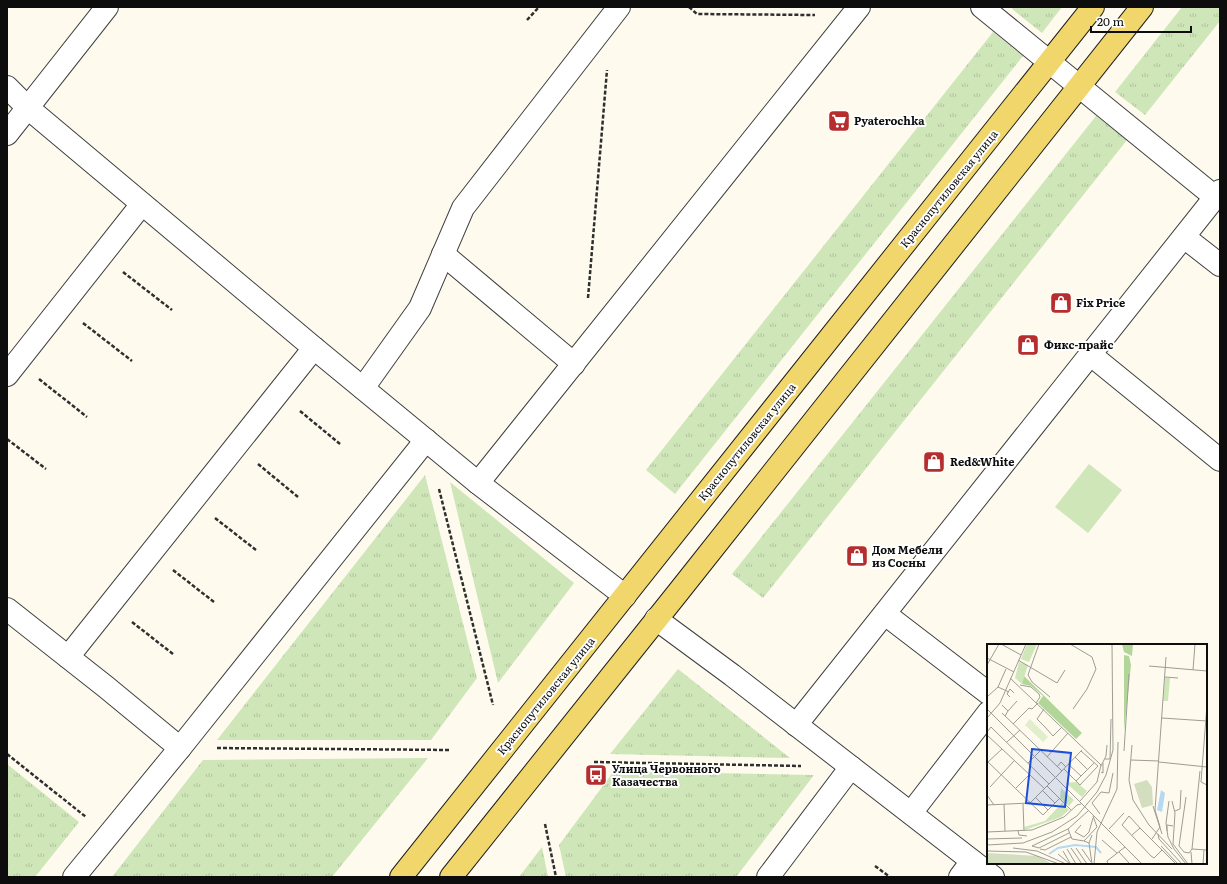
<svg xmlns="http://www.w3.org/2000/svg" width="1227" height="884" font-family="Literata,serif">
  <defs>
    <pattern id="grass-tufts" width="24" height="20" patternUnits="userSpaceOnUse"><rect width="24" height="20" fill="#cfe6b9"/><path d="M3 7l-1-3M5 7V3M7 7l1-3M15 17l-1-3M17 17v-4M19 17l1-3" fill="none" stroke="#b1c49e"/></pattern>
  </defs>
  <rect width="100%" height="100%" fill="#fefbee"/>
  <g fill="url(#grass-tufts)">
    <path d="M 1013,7 L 1062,7 L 1042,33 L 1012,9 Z"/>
    <path d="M 1182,7 L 1220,7 L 1220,21 L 1145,115 L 1115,92 Z"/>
    <path d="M 993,32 L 1023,56 L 675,494 L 646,470 Z"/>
    <path d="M 1096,116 L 1127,140 L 763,598 L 732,574 Z"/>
    <path d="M 425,475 L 477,678 L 431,740 L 217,740 Z"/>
    <path d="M 450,482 L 574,583 L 498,683 Z"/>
    <path d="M 678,669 L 790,758 L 610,754 Z"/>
    <path d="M 428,758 L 332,877 L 112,877 L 203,760 Z"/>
    <path d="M 7,764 L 79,822 L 35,877 L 7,877 Z"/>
    <path d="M 614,771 L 814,775 L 736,877 L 566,877 L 559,845 Z"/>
    <path d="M 542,847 L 548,877 L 519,877 Z"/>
  </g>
  <path fill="#cfe6b9" d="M 1089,464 L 1122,490 L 1088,533 L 1055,507 Z"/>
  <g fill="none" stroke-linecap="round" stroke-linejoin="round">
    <g stroke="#404040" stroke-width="24">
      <g id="minor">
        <path d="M 982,7 L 1215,197"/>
        <path d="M 7,87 L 28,108 L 314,348 L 478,483 L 625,596"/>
        <path d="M 7,134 L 107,7"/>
        <path d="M 1184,237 L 1220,265"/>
        <path d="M 443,254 L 574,364"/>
        <path d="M 1091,355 L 1220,460"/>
        <path d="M 7,375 L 142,204"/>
        <path d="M 363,388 L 420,308 L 463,208 L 619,7"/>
        <path d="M 478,483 L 859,7"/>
        <path d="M 7,609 L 106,687 L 180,748"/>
        <path d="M 885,614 L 988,693"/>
        <path d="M 656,619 L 732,675 L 993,877"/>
        <path d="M 68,657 L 314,348"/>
        <path d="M 796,725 L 1220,191"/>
        <path d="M 911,813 L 988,713"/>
        <path d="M 74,877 L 180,748 L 426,440"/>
        <path d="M 768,877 L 851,767"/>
        <path d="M 960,877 L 972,861"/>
      </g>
    </g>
    <g stroke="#1e1e1e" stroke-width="24">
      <g id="major">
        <path d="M 401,877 L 1093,7"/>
        <path d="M 451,877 L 680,590 L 1142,7"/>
      </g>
    </g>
    <g stroke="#2f2f2f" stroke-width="2.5" stroke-dasharray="4 2" stroke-linecap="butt">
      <path d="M 689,7 L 697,14 L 815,15"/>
      <path d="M 527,20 L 539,7"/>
      <path d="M 123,272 L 172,310"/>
      <path d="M 588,298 L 607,70"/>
      <path d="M 83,323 L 132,361"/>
      <path d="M 39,379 L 87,417"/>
      <path d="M 300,411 L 340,444"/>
      <path d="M 7,439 L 46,469"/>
      <path d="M 258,464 L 298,497"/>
      <path d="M 439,489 L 493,705"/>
      <path d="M 215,518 L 256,550"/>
      <path d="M 173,570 L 214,602"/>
      <path d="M 132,622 L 173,654"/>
      <path d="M 217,748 L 451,750"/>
      <path d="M 7,754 L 86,817"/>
      <path d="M 594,762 L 801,766"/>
      <path d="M 545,824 L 556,877"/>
      <path d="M 875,866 L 890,877"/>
    </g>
    <use href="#minor" stroke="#fff" stroke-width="22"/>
    <use href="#major" stroke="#f0d66b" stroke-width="22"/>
  </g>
  <defs>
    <g id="supermarket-square" transform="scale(1.15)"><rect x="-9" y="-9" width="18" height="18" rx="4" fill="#b52d2d" stroke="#fff"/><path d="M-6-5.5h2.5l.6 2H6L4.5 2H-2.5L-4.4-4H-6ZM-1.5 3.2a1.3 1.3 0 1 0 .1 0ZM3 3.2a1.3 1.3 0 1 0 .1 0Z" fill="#fff"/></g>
    <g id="shop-square" transform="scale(1.15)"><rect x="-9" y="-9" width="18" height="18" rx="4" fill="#b52d2d" stroke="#fff"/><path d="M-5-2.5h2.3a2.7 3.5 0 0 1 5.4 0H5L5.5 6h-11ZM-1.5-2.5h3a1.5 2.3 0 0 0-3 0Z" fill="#fff"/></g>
    <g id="bus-square" transform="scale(1.15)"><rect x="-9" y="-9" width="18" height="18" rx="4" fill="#b52d2d" stroke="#fff"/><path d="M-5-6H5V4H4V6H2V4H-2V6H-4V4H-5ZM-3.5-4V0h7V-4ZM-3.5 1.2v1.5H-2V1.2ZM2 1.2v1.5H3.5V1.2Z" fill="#fff"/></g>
  </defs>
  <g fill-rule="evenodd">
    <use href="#supermarket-square" x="839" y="121"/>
    <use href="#shop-square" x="1061" y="303"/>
    <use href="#shop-square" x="1028" y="345"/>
    <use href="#shop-square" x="934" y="462"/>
    <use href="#shop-square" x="857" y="556"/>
    <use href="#bus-square" x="596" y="775"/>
  </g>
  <g text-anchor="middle" stroke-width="4" stroke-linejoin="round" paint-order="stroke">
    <g font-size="11" font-weight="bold" fill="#0d0d0d" stroke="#fff" text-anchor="start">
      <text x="854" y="125">Pyaterochka</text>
      <text x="1076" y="307">Fix Price</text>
      <text x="1044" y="349">Фикс-прайс</text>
      <text x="950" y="466">Red&amp;White</text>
      <text x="872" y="554">Дом Мебели<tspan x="872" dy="13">из Сосны</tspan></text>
      <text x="612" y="773">Улица Червонного<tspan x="612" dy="13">Казачества</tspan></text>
    </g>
    <g font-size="11" fill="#0d0d0d" stroke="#fff">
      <text transform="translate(949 189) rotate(-51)" y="4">Краснопутиловская улица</text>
      <text transform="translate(747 442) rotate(-51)" y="4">Краснопутиловская улица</text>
      <text transform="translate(546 696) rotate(-51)" y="4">Краснопутиловская улица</text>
    </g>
  </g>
  <g transform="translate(987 644)">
    <rect width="220" height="220" fill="#fefbee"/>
    <path d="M 40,0 L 50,0 L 42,18 L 34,15 ZM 178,34 L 183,34 L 181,57 L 176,57 ZM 89,138 L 100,147 L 95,153 L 79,139 ZM 74,144 L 87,156 L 82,162 L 73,154 ZM 75,159 L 82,166 L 74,173 L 38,186 L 37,183 L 58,177 Z" fill="#cfe6b9"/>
    <path d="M 135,0 L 146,0 L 145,12 L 137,8 ZM 137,11 L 142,12 L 144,21 L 137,87 ZM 36,31 L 95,89 L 89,95 L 51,59 L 56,52 L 44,42 L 35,40 Z" fill="#b2d69a"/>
    <path d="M 160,136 L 165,143 L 166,161 L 155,164 L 147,140 ZM 0,209 L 51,212 L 65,220 L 0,220 Z" fill="#d3dec0"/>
    <path d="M 32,18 L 41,21 L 35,40 L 28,34 Z" fill="#cfe6b9"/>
    <path d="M 43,75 L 61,93 L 56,98 L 38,81 Z" fill="#e0eecb"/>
    <path d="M 174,146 L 178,149 L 175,168 L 170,166 Z" fill="#b5d9f2"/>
    <path fill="none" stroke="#b5d9f2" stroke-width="2" d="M 62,210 L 71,204 L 88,201 L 109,203 L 114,209"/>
    <path fill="none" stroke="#9e9c94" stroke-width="1" d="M 14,0 L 34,11M 52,0 L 41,31 L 45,38 L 63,53M 83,0 L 105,13 L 109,25 L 100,45 L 86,65M 0,14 L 27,28M 31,16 L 70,39 L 78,26M 0,21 L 12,0M 162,22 L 220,27M 206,26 L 208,0M 178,33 L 191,34M 23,34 L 114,121 L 110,138 L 93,157M 33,41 L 44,43 L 52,50 L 53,53 L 49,59M 11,43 L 19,25M 0,53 L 11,43 L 22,48M 23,53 L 20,50 L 23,45 L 27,49M 15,61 L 21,67 L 18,72M 220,61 L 214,138 L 220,141M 0,65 L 155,220M 57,65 L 50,75 L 58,83 L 66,92 L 75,83M 21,67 L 30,57M 15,69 L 75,127M 0,74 L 13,59 L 39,0M 175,74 L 220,77M 26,80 L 42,64 L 45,65 L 51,59M 0,88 L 4,83 L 62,140M 0,91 L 58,145M 20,98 L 33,86M 145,101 L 142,136 L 146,156 L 162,181 L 185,205M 137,107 L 142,30M 60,113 L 81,89M 88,113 L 101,126M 118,115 L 123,115 L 124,75M 144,116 L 172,117M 0,117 L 56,171 L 73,154M 1,118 L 15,105M 172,118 L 220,123M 41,119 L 53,107M 81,120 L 94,132M 114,122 L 119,112 L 120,101M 70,123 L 74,118 L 79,123M 77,125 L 93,141 L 111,122 L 94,107M 213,127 L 205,205 L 220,206M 114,128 L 116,129 L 116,119M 69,133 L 95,106M 89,137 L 107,119M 60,142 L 84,166M 3,143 L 27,117M 28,145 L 42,131M 56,147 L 68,159M 0,151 L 7,161M 199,153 L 192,202 L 197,208 L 202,209 L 205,205M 49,154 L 61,166M 182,157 L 179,179 L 181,193 L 187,205 L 199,220M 185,157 L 188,169 L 186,200 L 201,220M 17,160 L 18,187M 36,160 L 37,187M 0,161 L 43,159 L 68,134M 166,162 L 175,190M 188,167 L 193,165 L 194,146M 113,170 L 105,159 L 114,148 L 122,149 L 126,129M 94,181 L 88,188 L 97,193 L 102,188 L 106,174M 153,184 L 189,220M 81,185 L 101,167M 122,185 L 137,169M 31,187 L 32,191 L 40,192M 180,187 L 180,181 L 186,182M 0,188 L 45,186 L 77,173 L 90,161 L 94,160M 82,189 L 52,204 L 45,202 L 81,185 L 85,195 L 97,197 L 110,183 L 106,172M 171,190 L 172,195 L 195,220M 145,191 L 153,184 L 142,172 L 135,181 L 164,212 L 167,214 L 175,206M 0,195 L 35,194M 165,195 L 173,183 L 168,166 L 179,13M 115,196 L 130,209M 97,197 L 102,199 L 105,191M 102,199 L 105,220M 0,201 L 36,199 L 65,188 L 90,172 L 110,148 L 119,131 L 126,106 L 125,0M 174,202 L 191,220M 26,204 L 50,207 L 79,220M 84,204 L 95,220M 89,204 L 100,220M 53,205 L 58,206 L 84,193M 80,205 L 89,220M 95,205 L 104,218M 0,207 L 39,208 L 72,220M 76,207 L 83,219M 132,208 L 143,220M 204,208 L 205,220M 71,210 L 83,220M 107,220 L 110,188 L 130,145 L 131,98M 121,220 L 120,217 L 138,203M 216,220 L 217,206"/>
    <path fill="#1d4ed8" fill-opacity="0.15" stroke="#1d4ed8" stroke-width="2" d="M 45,105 L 84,109 L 78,163 L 39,159 Z"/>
    <rect width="220" height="220" fill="none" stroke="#0d0d0d" stroke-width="2"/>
  </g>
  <rect width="1227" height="884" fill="none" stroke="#0d0d0d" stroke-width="16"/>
  <path d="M1091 26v6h100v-6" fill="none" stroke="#0d0d0d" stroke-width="2"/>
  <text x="1097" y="26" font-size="12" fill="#0d0d0d" stroke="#ffffff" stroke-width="3" paint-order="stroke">20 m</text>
</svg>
